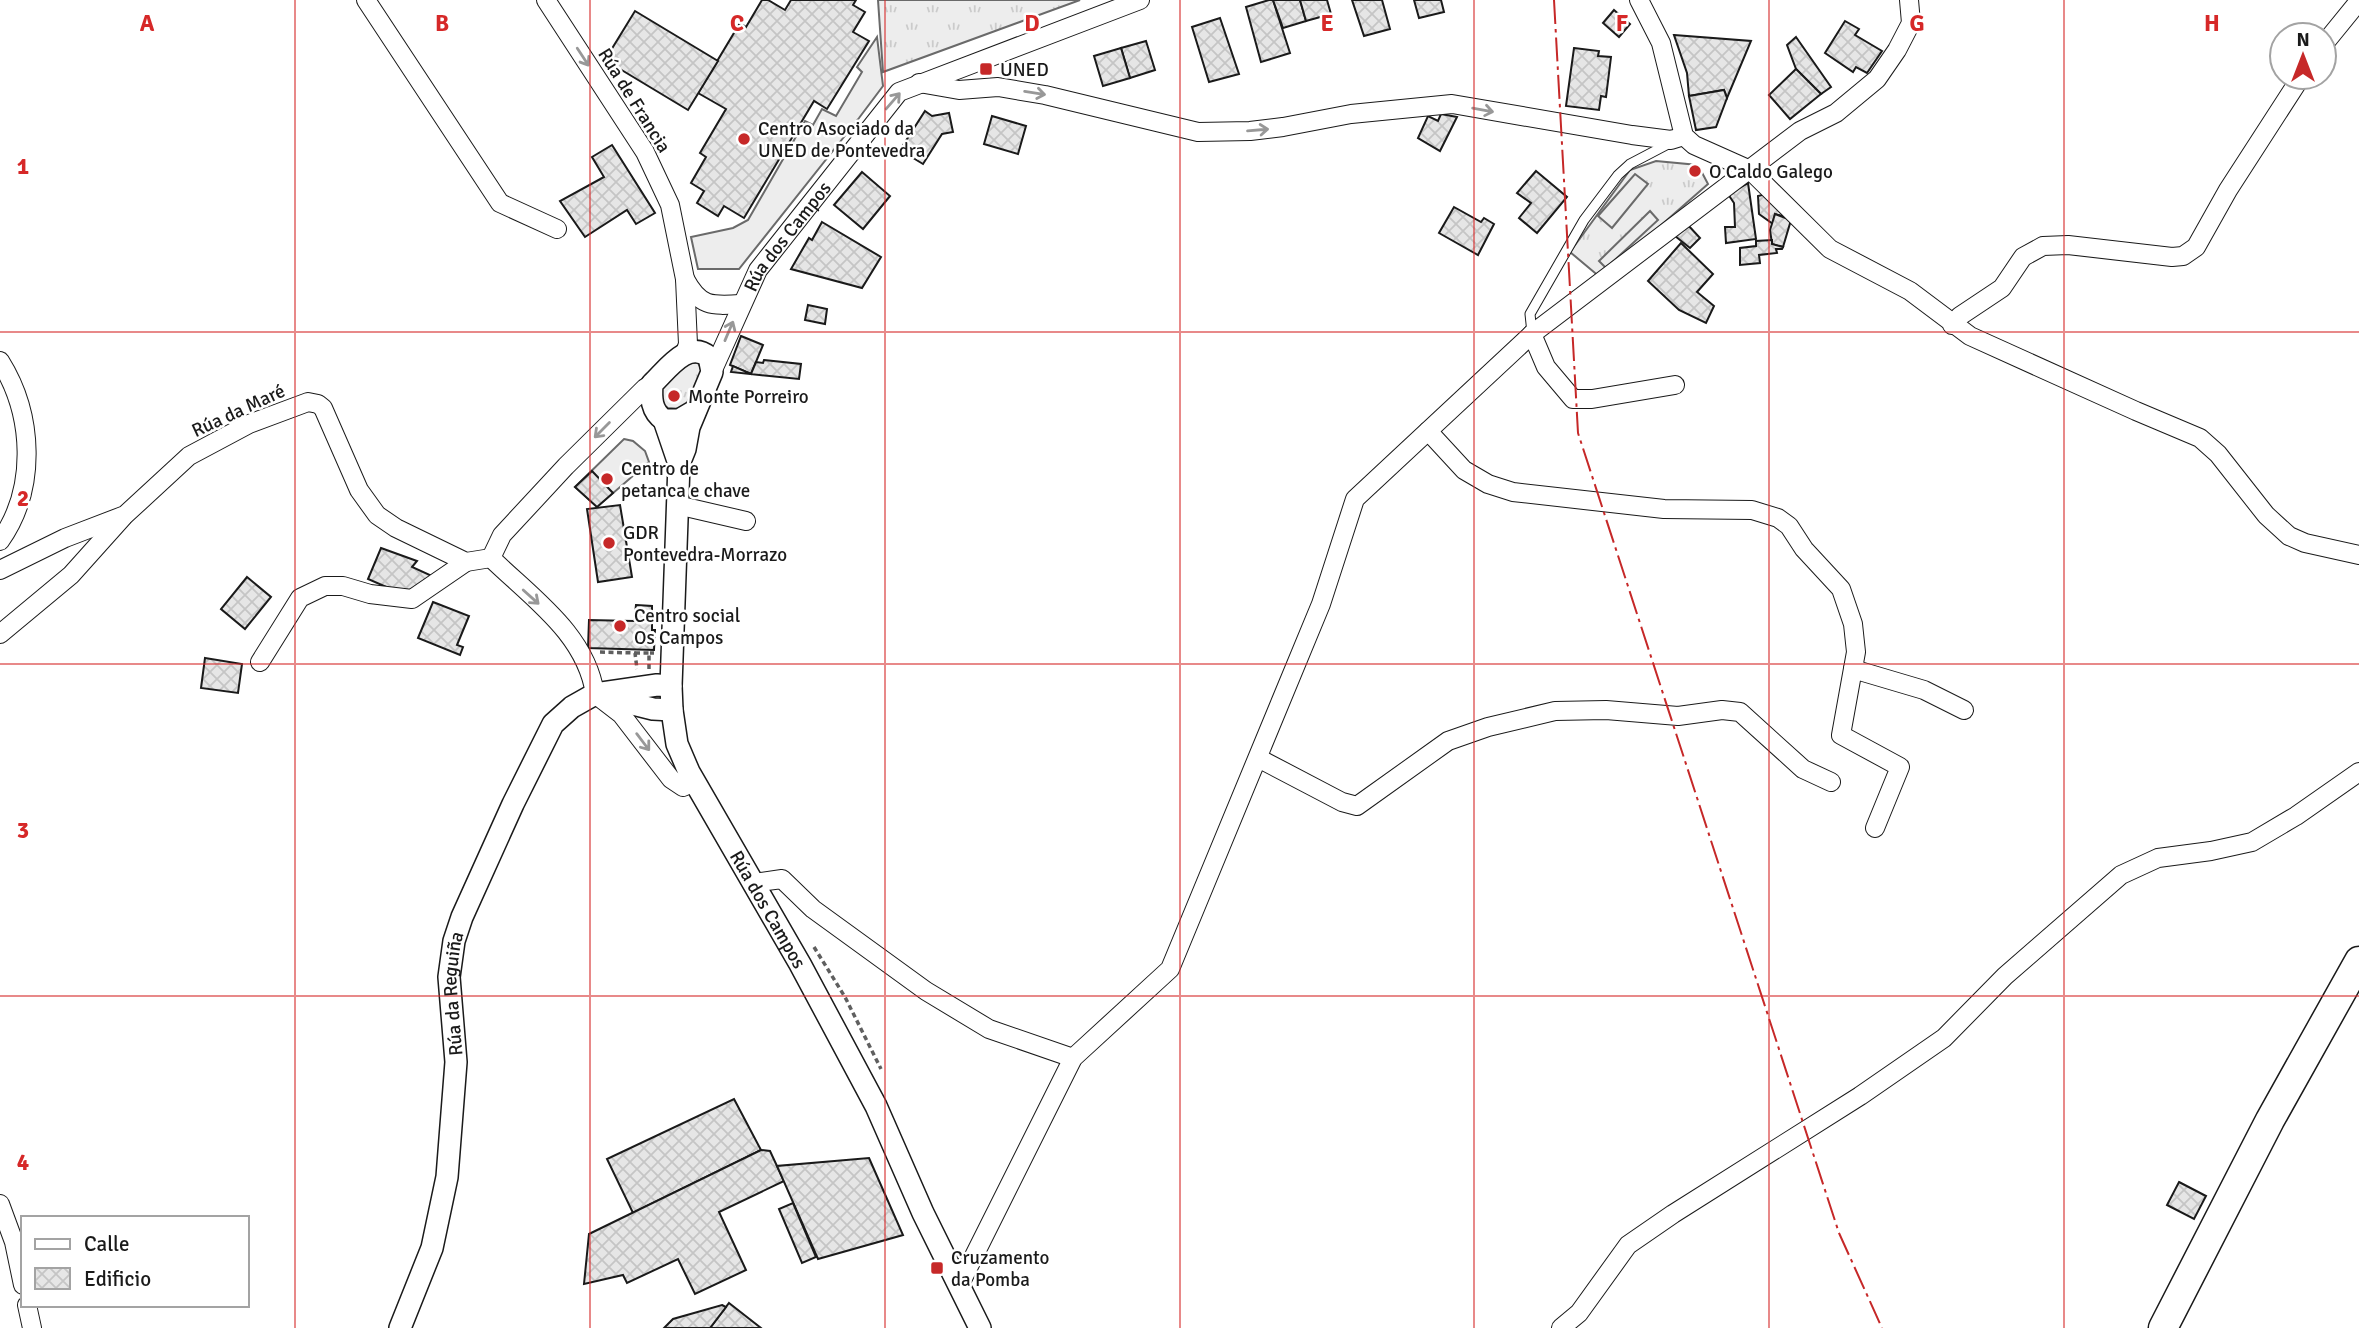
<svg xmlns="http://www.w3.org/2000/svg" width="2359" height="1328" font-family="Signika,sans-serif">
  <defs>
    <pattern id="grass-tufts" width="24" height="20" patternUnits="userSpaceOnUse" patternTransform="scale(1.75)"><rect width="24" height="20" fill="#ededed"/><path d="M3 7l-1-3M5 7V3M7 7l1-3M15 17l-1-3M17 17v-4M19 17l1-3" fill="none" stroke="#cbcbcb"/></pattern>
    <pattern id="building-cross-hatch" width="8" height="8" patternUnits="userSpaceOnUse" patternTransform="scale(1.75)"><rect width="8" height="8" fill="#e6e6e6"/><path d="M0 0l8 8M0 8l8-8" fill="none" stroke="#c5c5c5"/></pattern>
  </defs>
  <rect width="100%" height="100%" fill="#fff"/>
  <g fill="url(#grass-tufts)" stroke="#6a6a6a" stroke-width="2">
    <path d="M 878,0 L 1080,0 L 883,72 Z"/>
    <path d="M 1656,161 L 1698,165 L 1708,184 L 1601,278 L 1570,252 L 1630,170 Z"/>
    <path d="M 686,363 L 698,363 L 702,370 L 691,399 L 681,409 L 668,408 L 661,403 L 661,390 Z"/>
  </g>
  <g fill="#ededed" stroke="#6a6a6a" stroke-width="2">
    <path d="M 877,37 L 883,86 L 859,118 L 739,269 L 698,269 L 691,237 L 733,228 L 748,220 L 805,121 L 813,125 L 822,109 L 836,116 L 862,72 L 857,67 Z"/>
    <path d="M 1635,174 L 1648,184 L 1612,228 L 1598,216 Z"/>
    <path d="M 1650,211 L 1658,220 L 1606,268 L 1599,261 Z"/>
    <path d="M 624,439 L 633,441 L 645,451 L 649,462 L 597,507 L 575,487 Z"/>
  </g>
  <g fill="url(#building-cross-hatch)" stroke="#1a1a1a" stroke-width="2">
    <path d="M 762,0 L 768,0 L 785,10 L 791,0 L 856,0 L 853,5 L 865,12 L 853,32 L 869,41 L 827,109 L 814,101 L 744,218 L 724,206 L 718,216 L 697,203 L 704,191 L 691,183 L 706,157 L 700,153 L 726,109 L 698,93 L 740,23 L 746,27 Z"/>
    <path d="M 1269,0 L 1273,0 L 1290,53 L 1261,62 L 1246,7 Z"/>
    <path d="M 1273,0 L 1300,0 L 1306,21 L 1283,28 Z"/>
    <path d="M 1300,0 L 1327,0 L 1331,14 L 1306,21 Z"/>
    <path d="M 1352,0 L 1382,0 L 1390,29 L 1364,36 Z"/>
    <path d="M 1414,0 L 1441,0 L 1444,12 L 1419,18 Z"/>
    <path d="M 1614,10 L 1630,24 L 1619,37 L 1603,23 Z"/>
    <path d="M 635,11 L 718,61 L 688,110 L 605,60 Z"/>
    <path d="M 1220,18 L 1239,74 L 1209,82 L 1192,27 Z"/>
    <path d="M 1845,21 L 1859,29 L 1855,35 L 1882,51 L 1867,73 L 1856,67 L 1853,72 L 1825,53 Z"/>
    <path d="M 1674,35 L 1751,41 L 1727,98 L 1724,90 L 1689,96 L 1687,73 Z"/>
    <path d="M 1796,37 L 1831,87 L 1821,94 L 1796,69 L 1787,45 Z"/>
    <path d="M 1146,41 L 1155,70 L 1130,78 L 1121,48 Z"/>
    <path d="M 1121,48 L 1130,78 L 1103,86 L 1094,56 Z"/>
    <path d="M 1574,48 L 1599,51 L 1598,56 L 1611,57 L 1606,97 L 1601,96 L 1599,110 L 1566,106 Z"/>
    <path d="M 1796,69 L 1821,94 L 1790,119 L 1769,95 Z"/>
    <path d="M 1724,90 L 1727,98 L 1716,127 L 1696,130 L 1689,96 Z"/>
    <path d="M 925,111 L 932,116 L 949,113 L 953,132 L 942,134 L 923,164 L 900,150 Z"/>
    <path d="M 1441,114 L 1457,117 L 1440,151 L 1418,138 L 1428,116 L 1438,121 Z"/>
    <path d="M 992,116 L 1026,126 L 1018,154 L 984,144 Z"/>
    <path d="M 612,145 L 655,213 L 636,224 L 627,210 L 585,237 L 560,201 L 604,177 L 592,157 Z"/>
    <path d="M 1536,171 L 1567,197 L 1537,233 L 1519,218 L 1531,203 L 1517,193 Z"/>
    <path d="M 862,172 L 890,196 L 863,229 L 834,205 Z"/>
    <path d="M 1748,183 L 1756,239 L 1726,243 L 1725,227 L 1735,227 L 1734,203 L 1728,194 Z"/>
    <path d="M 1766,194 L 1783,211 L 1785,217 L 1775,214 L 1773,224 L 1759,214 L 1758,196 Z"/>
    <path d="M 1454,207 L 1481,222 L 1484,218 L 1494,224 L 1478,255 L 1439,233 Z"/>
    <path d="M 1775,214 L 1791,220 L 1783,247 L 1772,244 L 1770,230 Z"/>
    <path d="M 822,222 L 881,257 L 862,288 L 791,269 L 809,238 L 812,240 Z"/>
    <path d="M 1687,224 L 1700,238 L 1690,248 L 1675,236 Z"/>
    <path d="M 1772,240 L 1772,244 L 1783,247 L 1782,249 L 1776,249 L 1777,253 L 1759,255 L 1760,263 L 1740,265 L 1740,248 L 1756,246 L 1756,241 Z"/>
    <path d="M 1681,243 L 1713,274 L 1697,292 L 1714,306 L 1706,323 L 1679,310 L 1648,281 Z"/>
    <path d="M 808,305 L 827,309 L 825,324 L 805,320 Z"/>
    <path d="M 741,336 L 763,345 L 751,374 L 730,365 Z"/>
    <path d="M 764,360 L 801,364 L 799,379 L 731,372 L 733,366 L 751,374 L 756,362 L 763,363 Z"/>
    <path d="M 592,471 L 613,493 L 597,507 L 575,487 Z"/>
    <path d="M 620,505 L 632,577 L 598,582 L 587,509 Z"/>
    <path d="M 381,548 L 417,561 L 412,567 L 432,576 L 414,593 L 400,593 L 368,579 Z"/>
    <path d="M 247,577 L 271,597 L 245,629 L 221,609 Z"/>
    <path d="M 433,602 L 469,616 L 457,645 L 463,647 L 460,655 L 418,638 Z"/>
    <path d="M 636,605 L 652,606 L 652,630 L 655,630 L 654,650 L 588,648 L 589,620 L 634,621 Z"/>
    <path d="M 205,658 L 242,664 L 238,693 L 201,688 Z"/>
    <path d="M 734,1099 L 761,1150 L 633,1213 L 607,1159 Z"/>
    <path d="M 761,1150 L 770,1151 L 784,1181 L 719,1212 L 746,1270 L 695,1294 L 678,1259 L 627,1283 L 623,1275 L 584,1284 L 589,1234 Z"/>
    <path d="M 869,1158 L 903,1235 L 818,1259 L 777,1166 Z"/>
    <path d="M 2179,1182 L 2206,1196 L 2194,1219 L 2167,1205 Z"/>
    <path d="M 793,1203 L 816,1257 L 802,1263 L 779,1209 Z"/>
    <path d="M 729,1303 L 761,1328 L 710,1328 Z"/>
    <path d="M 722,1305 L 726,1307 L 710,1328 L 664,1328 L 673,1319 Z"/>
  </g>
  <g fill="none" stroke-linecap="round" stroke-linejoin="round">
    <g stroke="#1a1a1a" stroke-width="11">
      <path id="service" d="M 1532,333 L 1530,314 L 1584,220 L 1618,175 L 1630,164 L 1670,143"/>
    </g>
    <g stroke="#1a1a1a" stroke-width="20">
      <g id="minor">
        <path d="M 366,0 L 500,203 L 557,229"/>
        <path d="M 546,0 L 645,152 L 670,205 L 685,279 L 688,344 L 685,353"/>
        <path d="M 1639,0 L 1661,43 L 1684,136 L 1694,145 L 1750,170 L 1830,249 L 1910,291 L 1970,336 L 2136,411 L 2200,438 L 2218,454 L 2266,515 L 2289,536 L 2305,543 L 2359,555"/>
        <path d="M 2324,44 L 2359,1"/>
        <path d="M 919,83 L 959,90 L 998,87 L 1045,95 L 1198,132 L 1250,131 L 1283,127 L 1351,114 L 1452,104 L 1632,135 L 1671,140 L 1684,136"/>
        <path d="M 685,279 C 700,307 711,306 741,304"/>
        <path d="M 1952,325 L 1960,316 L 2002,288 L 2023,257 L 2043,246 L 2068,245 L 2172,257 L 2183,256 L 2196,247 L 2228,190 L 2301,77"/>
        <path d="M 1532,334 L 1546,367 L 1573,399 L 1592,399 L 1675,385"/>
        <path d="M 0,361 C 34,415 37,489 0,541"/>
        <path id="s1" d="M 712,372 L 758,270 L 899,92 L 1140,0"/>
        <path d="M 652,384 L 645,388 L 566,466 L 502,535 L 491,558 C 532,598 586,634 595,694 L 621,714 L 671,779 L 683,787 L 694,782"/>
        <path d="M 1428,431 L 1464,470 L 1488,484 L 1513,492 L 1664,509 L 1752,510 L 1778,518 L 1789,526 L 1804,549 L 1841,589 L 1853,624 L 1856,652 L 1841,735 L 1900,767 L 1875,828"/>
        <path d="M 677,505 L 746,521"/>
        <path d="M 0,570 L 65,538 L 125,515 L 189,456 L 249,424 L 308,402 L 318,404 L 323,408 L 359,490 L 377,515 L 396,528 L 466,562 L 491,558"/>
        <path d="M 0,634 L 71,575 L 123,517"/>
        <path d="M 260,662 L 300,598 L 325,586 L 343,586 L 370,594 L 412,599 L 466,562"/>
        <path d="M 1853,669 L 1924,690 L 1964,710"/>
        <path d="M 1258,758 L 1342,802 L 1357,806 L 1448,741 L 1488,727 L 1555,711 L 1606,710 L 1678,716 L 1722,710 L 1740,712 L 1803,769 L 1831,782"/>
        <path d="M 753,883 L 782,879 L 813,909 L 926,991 L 989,1029 L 1073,1058"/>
        <path d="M 0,1204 L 14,1242 L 23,1285"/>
        <path d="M 959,1286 L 1073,1058 L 1170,969 L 1321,604 L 1355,499 L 1532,334 L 1800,131 L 1836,113 L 1877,79 L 1897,50 L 1911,23 L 1909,0"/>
        <path d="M 27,1305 L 32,1328"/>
        <path d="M 1561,1328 L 1579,1313 L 1628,1245 L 1673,1214 L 1860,1096 L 1944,1038 L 2005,976 L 2121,875 L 2158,858 L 2211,851 L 2252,842 L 2296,816 L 2359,772"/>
      </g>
    </g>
    <g stroke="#1a1a1a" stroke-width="24">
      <g id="tertiary">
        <path id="s2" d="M 664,420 L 679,464 L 671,686 L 672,710 L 677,744 L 689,772 L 800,964 L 876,1106 L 923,1213 L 980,1328"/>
        <path d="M 679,464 L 685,449 L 689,427 L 712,372 L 709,357 C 688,339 667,370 652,384 C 651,398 651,411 664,420 L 679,420 L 696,410"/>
        <path d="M 605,697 L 653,709 L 672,710"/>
        <path id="s3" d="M 400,1328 L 432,1248 L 447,1177 L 456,1062 L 449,977 L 454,941 L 462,917 L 513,804 L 553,724 L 572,707 L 595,694 L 657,685 L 671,686"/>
      </g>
    </g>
    <g stroke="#1a1a1a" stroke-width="31">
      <path id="trunk" d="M 2163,1328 L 2270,1120 L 2359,961"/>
    </g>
    <g stroke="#5f5f5f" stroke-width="3.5" stroke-dasharray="5 3.5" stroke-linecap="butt">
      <path d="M 600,652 L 635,653 L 637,669"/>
      <path d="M 635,653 L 649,653"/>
      <path d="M 649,669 L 649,653 L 654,653"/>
      <path d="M 814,947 L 845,997 L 881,1069"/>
    </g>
    <use href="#service" stroke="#fff" stroke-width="9"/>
    <use href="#minor" stroke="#fff" stroke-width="18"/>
    <use href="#tertiary" stroke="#fff" stroke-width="21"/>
    <use href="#trunk" stroke="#fff" stroke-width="28"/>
    <path stroke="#c62828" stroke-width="2" stroke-dasharray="24 5 3.5 5" stroke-linecap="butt" d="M 1554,0 L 1578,433 L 1839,1233 L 1882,1328"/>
  </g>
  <defs><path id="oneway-shaft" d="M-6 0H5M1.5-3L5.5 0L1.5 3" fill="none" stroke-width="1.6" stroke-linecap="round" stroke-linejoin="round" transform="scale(1.75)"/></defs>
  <g stroke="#989898">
    <use href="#oneway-shaft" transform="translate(583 57) rotate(57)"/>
    <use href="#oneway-shaft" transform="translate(1035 93) rotate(9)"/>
    <use href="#oneway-shaft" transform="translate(893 101) rotate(-49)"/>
    <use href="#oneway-shaft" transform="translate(1483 110) rotate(10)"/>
    <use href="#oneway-shaft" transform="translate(1258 130) rotate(-5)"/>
    <use href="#oneway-shaft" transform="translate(729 331) rotate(-67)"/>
    <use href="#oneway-shaft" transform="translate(602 430) rotate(135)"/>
    <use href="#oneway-shaft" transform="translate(531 597) rotate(42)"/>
    <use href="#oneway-shaft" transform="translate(643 742) rotate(53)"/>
  </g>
  <path fill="none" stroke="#d62828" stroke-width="2" stroke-opacity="0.55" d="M 295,0 L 295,1328M 590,0 L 590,1328M 885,0 L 885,1328M 1180,0 L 1180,1328M 1474,0 L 1474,1328M 1769,0 L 1769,1328M 2064,0 L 2064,1328M 0,332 L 2359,332M 0,664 L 2359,664M 0,996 L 2359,996"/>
  <g fill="#c62828" stroke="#fff" stroke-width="2.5">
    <rect x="979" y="62" width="14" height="14" rx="3.5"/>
    <circle cx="744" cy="139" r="7"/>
    <circle cx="1695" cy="171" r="7"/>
    <circle cx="674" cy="396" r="7"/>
    <circle cx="607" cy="479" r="7"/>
    <circle cx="609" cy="543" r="7"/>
    <circle cx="620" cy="626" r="7"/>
    <rect x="930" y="1261" width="14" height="14" rx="3.5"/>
  </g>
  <g text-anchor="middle" stroke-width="5" stroke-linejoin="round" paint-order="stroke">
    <g font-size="19" fill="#1a1a1a" stroke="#fff" text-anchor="start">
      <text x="1000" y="76">UNED</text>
      <text x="758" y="135">Centro Asociado da<tspan x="758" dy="22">UNED de Pontevedra</tspan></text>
      <text x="1709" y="178">O Caldo Galego</text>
      <text x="688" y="403">Monte Porreiro</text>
      <text x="621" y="475">Centro de<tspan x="621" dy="22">petanca e chave</tspan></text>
      <text x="623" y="539">GDR<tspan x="623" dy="22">Pontevedra-Morrazo</tspan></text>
      <text x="634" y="622">Centro social<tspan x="634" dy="22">Os Campos</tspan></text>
      <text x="951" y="1264">Cruzamento<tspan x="951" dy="22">da Pomba</tspan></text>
    </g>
    <g font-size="19" fill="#1a1a1a" stroke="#fff">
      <text transform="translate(635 100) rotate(58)" y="7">Rúa de Francia</text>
      <text dy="7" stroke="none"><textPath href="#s1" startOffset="156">Rúa dos Campos</textPath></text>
      <text transform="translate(238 410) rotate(-25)" y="7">Rúa da Maré</text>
      <text dy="7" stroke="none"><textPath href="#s2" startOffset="516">Rúa dos Campos</textPath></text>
      <text dy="7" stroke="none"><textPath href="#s3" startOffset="343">Rúa da Reguiña</textPath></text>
    </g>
  </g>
  <g font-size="23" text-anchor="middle" font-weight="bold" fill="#d62828" stroke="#fff" stroke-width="5" stroke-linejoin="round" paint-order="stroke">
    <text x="147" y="31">A</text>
    <text x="442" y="31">B</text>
    <text x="737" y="31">C</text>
    <text x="1032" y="31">D</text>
    <text x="1327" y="31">E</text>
    <text x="1622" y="31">F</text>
    <text x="1917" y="31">G</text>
    <text x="2212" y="31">H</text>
    <text x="23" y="174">1</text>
    <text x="23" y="506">2</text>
    <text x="23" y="838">3</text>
    <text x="23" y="1170">4</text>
  </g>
  <rect x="21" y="1216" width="228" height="91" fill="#ffffff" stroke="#a3a3a3" stroke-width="2"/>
  <rect x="35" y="1239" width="35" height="10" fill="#ffffff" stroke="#a3a3a3" stroke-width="2"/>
  <text x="84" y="1251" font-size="21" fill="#1a1a1a">Calle</text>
  <rect x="35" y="1268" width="35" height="21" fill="url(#building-cross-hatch)" stroke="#a3a3a3" stroke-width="2"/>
  <text x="84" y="1286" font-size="21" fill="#1a1a1a">Edificio</text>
  <g transform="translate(2303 56)"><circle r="33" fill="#ffffff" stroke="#a3a3a3" stroke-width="2"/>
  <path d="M0-5L12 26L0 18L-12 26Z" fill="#c62828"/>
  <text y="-10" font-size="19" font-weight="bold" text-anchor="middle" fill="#1a1a1a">N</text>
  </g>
</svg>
